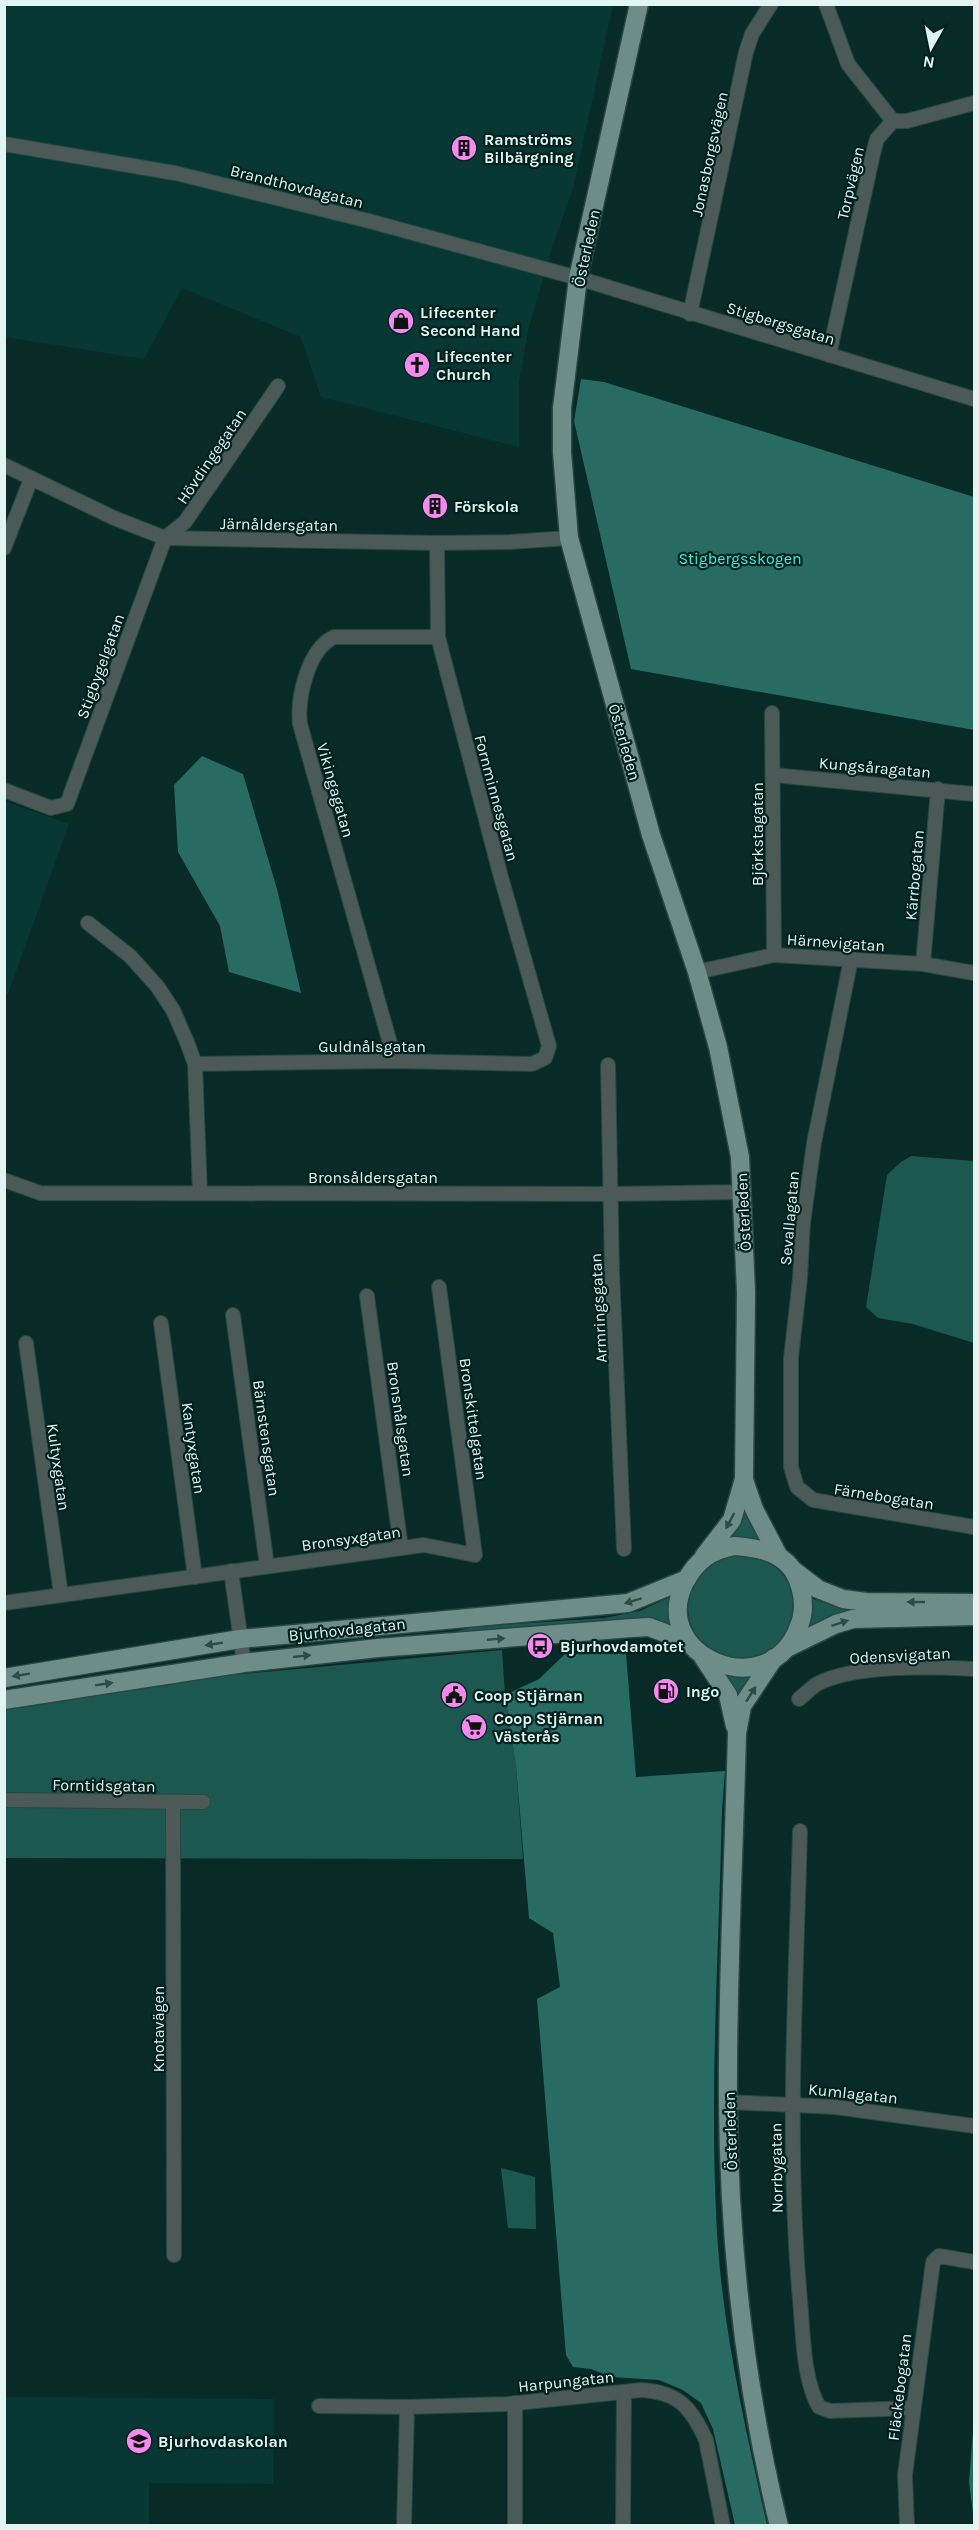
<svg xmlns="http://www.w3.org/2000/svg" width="979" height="2530" font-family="Karla,sans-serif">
  <rect width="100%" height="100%" fill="#082b27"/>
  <g fill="#063732">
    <path d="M 4,5 L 613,5 L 573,189 L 551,251 L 528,331 L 519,382 L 519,447 L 321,397 L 301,337 L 182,288 L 144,359 L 5,337 Z"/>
    <path d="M 5,801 L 69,824 L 8,994 L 4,992 Z"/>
    <path d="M 5,2397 L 274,2399 L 273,2484 L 149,2483 L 149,2525 L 5,2525 Z"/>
  </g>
  <g fill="#1d5850">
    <path d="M 911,1156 L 974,1161 L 974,1343 L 913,1324 L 878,1318 L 866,1307 L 887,1175 L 901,1162 Z"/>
    <path d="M 745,1510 L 762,1541 L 728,1540 Z"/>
    <circle cx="741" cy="1607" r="53"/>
    <path d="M 670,1597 L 671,1626 L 433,1637 L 473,1627 L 605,1618 L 640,1611 Z"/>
    <path d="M 810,1598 L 833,1605 L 868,1609 L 833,1616 L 810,1626 Z"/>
    <path d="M 502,1650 L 505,1695 L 516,1766 L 523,1859 L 5,1858 L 5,1708 L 210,1677 Z"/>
    <path d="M 723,1674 L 754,1675 L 736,1699 Z"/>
    <path d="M 501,2168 L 535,2177 L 536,2229 L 508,2228 Z"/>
  </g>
  <g fill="#286b62">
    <path d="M 581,379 L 604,382 L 974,497 L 974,730 L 631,669 L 574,421 Z"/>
    <path d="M 202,756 L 243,774 L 277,889 L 301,993 L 229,972 L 220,926 L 178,852 L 174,785 Z"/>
    <path d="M 565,1654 L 626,1654 L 636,1777 L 725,1771 L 722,1810 C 719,1944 710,2079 716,2213 C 720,2318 744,2423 767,2525 L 735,2525 L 713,2429 L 701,2403 L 683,2390 L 659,2380 L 611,2377 L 591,2369 L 573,2367 L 566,2355 L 537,1999 L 560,1987 L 553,1933 L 529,1918 L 516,1766 L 505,1695 L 539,1679 Z"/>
    <path d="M 974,2418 L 974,2522 L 969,2482 Z"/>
  </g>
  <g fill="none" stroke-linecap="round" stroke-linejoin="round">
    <g stroke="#274743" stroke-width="16">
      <g id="minor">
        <path d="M 826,4 L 848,64 L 893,121 L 877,139 L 873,154 L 829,355"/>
        <path d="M 893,121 L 907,121 L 974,103"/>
        <path d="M 4,144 L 175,173 L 369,221 L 578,278 L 974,399"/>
        <path d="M 690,314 L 746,52 L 752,34 L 771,4"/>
        <path d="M 4,465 L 114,518 L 165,538 L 437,543 L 509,542 L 569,538"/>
        <path d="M 4,548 L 31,479"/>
        <path d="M 772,713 L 774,955"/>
        <path d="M 773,775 L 974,794"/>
        <path d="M 4,790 L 51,808 L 67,804 L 165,538 L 185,522 L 278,386"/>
        <path d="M 88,923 L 130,956 L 157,986 L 173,1010 L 187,1042 L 195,1064 L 200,1193"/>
        <path d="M 851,959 L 814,1143 L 803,1223 L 800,1278 L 791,1358 L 791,1467 L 797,1487 L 813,1500 L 974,1527"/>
        <path d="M 923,964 L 938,789"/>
        <path d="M 697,972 L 774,955 L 923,964 L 974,973"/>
        <path d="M 395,1061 L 300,724 C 297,698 308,649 334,637 L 438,637"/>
        <path d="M 195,1064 L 395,1061 L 532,1064 L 545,1058 L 549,1046 L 501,877 L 438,637 L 437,543"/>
        <path d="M 608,1065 L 612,1271 L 624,1549"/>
        <path d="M 4,1180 L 40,1193 L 612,1194 L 743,1192"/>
        <path d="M 367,1296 L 401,1548"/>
        <path d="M 233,1315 L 267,1566"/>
        <path d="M 161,1323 L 195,1577"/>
        <path d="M 26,1343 L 61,1595"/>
        <path d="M 231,1571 L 244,1663"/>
        <path d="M 4,1603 L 424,1545 L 475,1555 L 439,1287"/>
        <path d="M 799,1699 C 805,1694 811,1688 817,1684 C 855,1664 931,1667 974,1669"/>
        <path d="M 4,1800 L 203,1802"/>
        <path d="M 173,1803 L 174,2255"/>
        <path d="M 800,1831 C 796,1987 786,2144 800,2300 C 803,2332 803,2380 819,2407 L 830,2411 L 912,2408"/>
        <path d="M 728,2102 L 835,2107 L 974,2126"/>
        <path d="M 515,2403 L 515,2526"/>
        <path d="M 319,2406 L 407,2407 L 508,2404 L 641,2390 C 678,2392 691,2407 706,2440 L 723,2526"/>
        <path d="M 404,2526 L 407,2407"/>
        <path d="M 623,2526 L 624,2392"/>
        <path d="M 907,2526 L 905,2475 L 933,2262 L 939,2256 L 974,2262"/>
      </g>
    </g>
    <g stroke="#274743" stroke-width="21">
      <g id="major">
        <path d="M 639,4 L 578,278 L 562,408 L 562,452 L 569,538 L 651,835 L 697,972 L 718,1047 L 740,1157 L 746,1292 L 744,1479 L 732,1520 L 704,1556"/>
        <path d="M 744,1480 L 754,1509 L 779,1557"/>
        <path d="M 734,1546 C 749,1547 766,1549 779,1557 C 801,1570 808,1604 799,1626 C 770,1707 647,1657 685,1582 C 697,1560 710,1551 734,1546 Z"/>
        <path d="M 793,1570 L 818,1589 L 843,1599 L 866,1602 L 974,1603"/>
        <path d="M 789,1647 L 836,1624 L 853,1619 L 974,1616"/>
        <path d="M 703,1657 L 728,1695 L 735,1726"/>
        <path d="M 774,1658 L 742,1706 L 737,1733 C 734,1856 727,1979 728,2102 C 729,2244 745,2387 779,2526"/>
        <path d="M 4,1678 L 240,1639 L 628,1603 L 687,1579"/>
        <path d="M 4,1700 L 244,1663 L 378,1648 L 632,1628 L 649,1627 L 686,1641"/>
      </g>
    </g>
    <use href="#minor" stroke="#4b5957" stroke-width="14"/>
    <use href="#major" stroke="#6f8d88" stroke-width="18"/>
  </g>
  <defs><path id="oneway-solid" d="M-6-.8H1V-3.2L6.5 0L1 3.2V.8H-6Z" transform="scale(1.5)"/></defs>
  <g fill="#2c4c48">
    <use href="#oneway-solid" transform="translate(730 1521) rotate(118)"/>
    <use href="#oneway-solid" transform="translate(633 1601) rotate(163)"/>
    <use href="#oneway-solid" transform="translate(916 1602) rotate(-180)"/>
    <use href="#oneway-solid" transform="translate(840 1623) rotate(-18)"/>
    <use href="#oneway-solid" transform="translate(496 1639) rotate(-5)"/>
    <use href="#oneway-solid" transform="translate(214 1644) rotate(171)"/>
    <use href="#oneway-solid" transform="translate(302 1656) rotate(-6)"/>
    <use href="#oneway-solid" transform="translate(21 1675) rotate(171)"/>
    <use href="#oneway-solid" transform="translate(104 1684) rotate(-9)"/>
    <use href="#oneway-solid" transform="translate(751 1694) rotate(-57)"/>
  </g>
  <defs>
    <g id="building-disc" transform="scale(1.35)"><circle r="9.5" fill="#f489ef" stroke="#00211d"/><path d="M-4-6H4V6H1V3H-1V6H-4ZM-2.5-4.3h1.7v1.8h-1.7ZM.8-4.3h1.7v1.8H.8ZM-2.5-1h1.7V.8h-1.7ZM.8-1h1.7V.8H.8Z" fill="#111"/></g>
    <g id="shop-disc" transform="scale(1.35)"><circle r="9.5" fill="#f489ef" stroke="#00211d"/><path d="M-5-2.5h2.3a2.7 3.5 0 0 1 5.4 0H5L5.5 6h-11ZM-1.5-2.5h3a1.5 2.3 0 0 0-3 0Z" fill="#111"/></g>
    <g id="church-disc" transform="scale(1.35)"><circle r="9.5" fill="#f489ef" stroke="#00211d"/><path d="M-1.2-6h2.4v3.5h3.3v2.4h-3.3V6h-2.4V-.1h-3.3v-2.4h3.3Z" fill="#111"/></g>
    <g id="bus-disc" transform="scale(1.35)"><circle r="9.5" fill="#f489ef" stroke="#00211d"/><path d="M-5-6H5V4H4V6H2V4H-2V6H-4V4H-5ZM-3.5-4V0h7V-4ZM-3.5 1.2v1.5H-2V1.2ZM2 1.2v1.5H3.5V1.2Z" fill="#111"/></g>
    <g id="fuel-disc" transform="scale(1.35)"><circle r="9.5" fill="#f489ef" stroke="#00211d"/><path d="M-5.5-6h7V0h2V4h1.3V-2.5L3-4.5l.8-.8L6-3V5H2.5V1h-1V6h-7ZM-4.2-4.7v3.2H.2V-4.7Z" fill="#111"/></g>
    <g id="civic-disc" transform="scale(1.35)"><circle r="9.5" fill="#f489ef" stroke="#00211d"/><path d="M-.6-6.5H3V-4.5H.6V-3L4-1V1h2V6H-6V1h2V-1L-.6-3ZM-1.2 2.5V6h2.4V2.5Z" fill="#111"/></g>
    <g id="supermarket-disc" transform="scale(1.35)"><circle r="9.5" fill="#f489ef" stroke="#00211d"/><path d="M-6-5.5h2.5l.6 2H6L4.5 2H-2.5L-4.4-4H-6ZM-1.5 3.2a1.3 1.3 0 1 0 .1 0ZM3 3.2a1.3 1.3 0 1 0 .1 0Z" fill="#111"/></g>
    <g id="school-disc" transform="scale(1.35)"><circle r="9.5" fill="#f489ef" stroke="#00211d"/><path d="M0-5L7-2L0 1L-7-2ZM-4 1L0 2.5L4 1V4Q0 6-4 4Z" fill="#111"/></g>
  </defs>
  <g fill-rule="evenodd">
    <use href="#building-disc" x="464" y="148"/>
    <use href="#shop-disc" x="401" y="321"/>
    <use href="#church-disc" x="417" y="365"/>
    <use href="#building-disc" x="435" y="506"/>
    <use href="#bus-disc" x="540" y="1646"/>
    <use href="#fuel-disc" x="666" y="1691"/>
    <use href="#civic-disc" x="454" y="1695"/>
    <use href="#supermarket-disc" x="474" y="1727"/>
    <use href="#school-disc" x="139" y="2441"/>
  </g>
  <g text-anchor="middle" stroke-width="4.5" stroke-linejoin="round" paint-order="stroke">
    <g font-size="16" font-weight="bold" fill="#e2f5f2" stroke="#00211d" text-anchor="start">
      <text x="484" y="145">Ramströms<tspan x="484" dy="18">Bilbärgning</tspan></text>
      <text x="420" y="318">Lifecenter<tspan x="420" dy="18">Second Hand</tspan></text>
      <text x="436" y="362">Lifecenter<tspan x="436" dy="18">Church</tspan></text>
      <text x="454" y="512">Förskola</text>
      <text x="560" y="1652">Bjurhovdamotet</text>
      <text x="686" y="1697">Ingo</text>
      <text x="474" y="1701">Coop Stjärnan</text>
      <text x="494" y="1724">Coop Stjärnan<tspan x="494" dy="18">Västerås</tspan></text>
      <text x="158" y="2447">Bjurhovdaskolan</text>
    </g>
    <g font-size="16" fill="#e2f5f2" stroke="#00211d">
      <text transform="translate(709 154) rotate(-78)" y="6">Jonasborgsvägen</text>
      <text transform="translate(850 183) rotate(-77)" y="6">Torpvägen</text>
      <text transform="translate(297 186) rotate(14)" y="6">Brandthovdagatan</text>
      <text transform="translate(586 248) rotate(-78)" y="6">Österleden</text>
      <text transform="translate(781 323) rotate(17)" y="6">Stigbergsgatan</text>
      <text transform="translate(211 456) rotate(-56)" y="6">Hövdingegatan</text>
      <text transform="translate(279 524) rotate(1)" y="6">Järnåldersgatan</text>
      <text transform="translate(100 666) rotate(-70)" y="6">Stigbygelgatan</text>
      <text transform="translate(625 742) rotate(74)" y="6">Österleden</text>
      <text transform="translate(875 767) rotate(5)" y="6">Kungsåragatan</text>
      <text transform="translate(336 790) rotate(74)" y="6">Vikingagatan</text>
      <text transform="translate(497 798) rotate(75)" y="6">Fornminnesgatan</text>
      <text transform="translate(757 834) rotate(-90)" y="6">Björkstagatan</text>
      <text transform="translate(914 875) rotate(-85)" y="6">Kärrbogatan</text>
      <text transform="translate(836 942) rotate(4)" y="6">Härnevigatan</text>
      <text x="372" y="1052">Guldnålsgatan</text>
      <text x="373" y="1183">Bronsåldersgatan</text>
      <text transform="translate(743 1212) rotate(-93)" y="6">Österleden</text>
      <text transform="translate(789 1218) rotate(-85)" y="6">Sevallagatan</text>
      <text transform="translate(598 1308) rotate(-93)" y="6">Armringsgatan</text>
      <text transform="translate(401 1419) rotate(82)" y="6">Bronsnålsgatan</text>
      <text transform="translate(474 1419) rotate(82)" y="6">Bronskittelgatan</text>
      <text transform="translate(267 1438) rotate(82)" y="6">Bärnstensgatan</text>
      <text transform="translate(194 1448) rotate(82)" y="6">Kantyxgatan</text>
      <text transform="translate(59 1467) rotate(82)" y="6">Kultyxgatan</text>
      <text transform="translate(884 1496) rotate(9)" y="6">Färnebogatan</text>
      <text transform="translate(351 1538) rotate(-8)" y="6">Bronsyxgatan</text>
      <text transform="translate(347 1629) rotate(-6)" y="6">Bjurhovdagatan</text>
      <text transform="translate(900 1655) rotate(-3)" y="6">Odensvigatan</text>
      <text transform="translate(104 1785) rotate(1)" y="6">Forntidsgatan</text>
      <text transform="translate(158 2029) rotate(-90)" y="6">Knotavägen</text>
      <text transform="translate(853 2093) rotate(6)" y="6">Kumlagatan</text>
      <text transform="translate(730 2131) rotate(-92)" y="6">Österleden</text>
      <text transform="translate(776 2168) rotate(-91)" y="6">Norrbygatan</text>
      <text transform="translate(566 2381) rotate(-6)" y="6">Harpungatan</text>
      <text transform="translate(899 2387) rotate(-83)" y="6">Fläckebogatan</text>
    </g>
    <g font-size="16" fill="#38f3de" stroke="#00211d">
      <text x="740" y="564">Stigbergsskogen</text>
    </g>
  </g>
  <rect width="979" height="2530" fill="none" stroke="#e2f5f2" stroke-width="12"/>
  <g transform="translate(931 48) rotate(189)" stroke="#00211d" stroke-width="4.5" paint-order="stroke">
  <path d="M0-4.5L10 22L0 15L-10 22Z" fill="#e2f5f2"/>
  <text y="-9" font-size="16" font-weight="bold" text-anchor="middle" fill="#e2f5f2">N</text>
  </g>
</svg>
